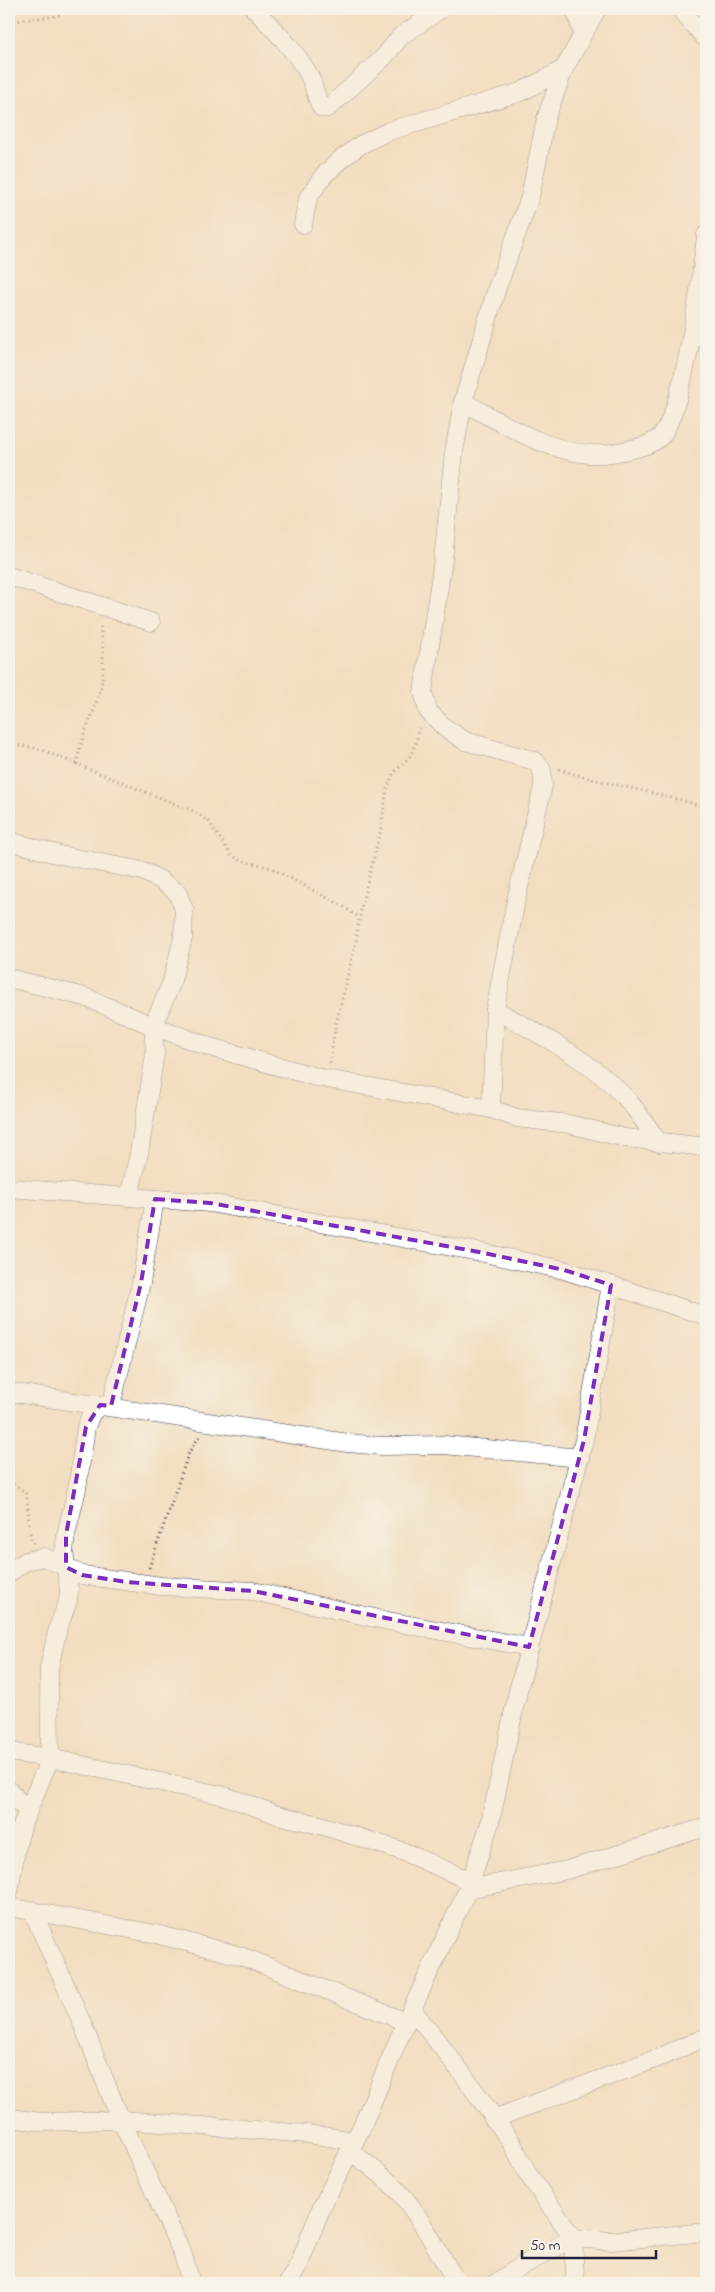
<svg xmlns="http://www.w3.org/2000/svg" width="715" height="2292" font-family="'Indie Flower',sans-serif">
  <rect width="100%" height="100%" fill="#f7f3e8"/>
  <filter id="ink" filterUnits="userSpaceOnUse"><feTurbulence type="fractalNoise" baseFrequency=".02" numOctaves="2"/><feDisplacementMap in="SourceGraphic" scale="10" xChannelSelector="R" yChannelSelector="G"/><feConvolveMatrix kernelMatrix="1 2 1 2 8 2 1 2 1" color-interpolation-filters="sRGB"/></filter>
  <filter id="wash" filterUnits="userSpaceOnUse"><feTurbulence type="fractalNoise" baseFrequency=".0096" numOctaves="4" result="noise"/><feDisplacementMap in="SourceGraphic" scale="20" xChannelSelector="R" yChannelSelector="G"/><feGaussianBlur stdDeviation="1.12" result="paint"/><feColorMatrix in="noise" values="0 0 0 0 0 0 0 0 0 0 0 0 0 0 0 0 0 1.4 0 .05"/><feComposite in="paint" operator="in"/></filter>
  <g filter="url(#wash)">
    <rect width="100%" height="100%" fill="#f2dfc1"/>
  </g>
  <g filter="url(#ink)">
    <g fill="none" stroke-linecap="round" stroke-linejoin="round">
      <g stroke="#413e4f" stroke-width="19">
        <g id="minor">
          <path d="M 254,9 C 275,30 295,50 309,75 C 315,86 315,98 322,108 L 328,108 L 383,58 L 401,36 L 441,9"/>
          <path d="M 575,9 L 583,34"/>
          <path d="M 680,9 L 706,39"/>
          <path d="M 303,224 L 308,198 L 323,176 L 341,159 L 362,144 L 389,131 L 521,92 L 564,69"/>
          <path d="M 463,402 C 502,423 555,457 601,454 C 608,454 616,452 623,451 C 634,449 651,445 659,438 C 684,415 702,273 706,235"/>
          <path d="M 9,576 L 151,622"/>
          <path d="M 9,841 L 60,855 L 143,871 L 160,880 L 177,892 L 184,909 L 183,938 L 171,984 L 153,1026 L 155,1054 L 139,1153 L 129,1197"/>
          <path d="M 9,978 L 85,997 L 153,1026 L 210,1047 L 316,1077 L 491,1109 L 517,1118 L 569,1124 L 625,1138 L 706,1147"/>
          <path d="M 495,1010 C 541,1035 588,1059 624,1096 C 637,1110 648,1127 659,1143"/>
          <path d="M 491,1109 L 495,1010 L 516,900 L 543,786 L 542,770 L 535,761 L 465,741 L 444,727 L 428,711 L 423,692 L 443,560 L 454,452 L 463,402 L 497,288 L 530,197 L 546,118 L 564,69 L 597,9"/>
          <path d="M 9,1188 L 210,1203 L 479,1252 L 564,1270 L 706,1316"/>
          <path d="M 9,1392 L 348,1443 L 382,1446 L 444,1445 L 580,1458"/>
          <path d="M 111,1406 L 141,1283 L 155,1199"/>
          <path d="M 9,1573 L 26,1561 L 44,1557 L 82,1575 L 161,1586 L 253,1591 L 388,1621 L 529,1647"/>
          <path d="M 9,1752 L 50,1758 L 225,1796 L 278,1815 L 320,1825 L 402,1851 L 470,1881"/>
          <path d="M 9,1790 L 27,1811"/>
          <path d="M 468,1889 L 567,1870 L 706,1827"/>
          <path d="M 9,1892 L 16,1849 L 23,1823 L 50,1758 L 49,1668 L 58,1628 L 68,1601 L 69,1590 L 64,1551 L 66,1535 L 77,1489 L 86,1427 L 91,1414 L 100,1405"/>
          <path d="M 9,1907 L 156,1934 L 241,1956 L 406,2022"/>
          <path d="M 32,1910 L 82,2023 L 115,2106 L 183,2255 L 191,2283"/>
          <path d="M 412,2009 L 461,2072 L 512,2143 L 528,2174 L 573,2238 L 575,2276 L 573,2283"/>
          <path d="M 9,2118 L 42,2122 L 121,2120 L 308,2134 L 355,2141"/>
          <path d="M 493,2119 L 658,2058 L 706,2037"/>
          <path d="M 350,2151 C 367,2164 386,2177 400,2193 C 423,2219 438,2254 458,2283"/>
          <path d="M 288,2283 L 300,2262 L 320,2211 L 362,2126 L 406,2022 L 468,1889 L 490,1823 L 518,1691 L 584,1440 L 611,1285"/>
          <path d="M 496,2283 L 518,2268 L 573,2238 L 612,2241 L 706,2232"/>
        </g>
      </g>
      <g stroke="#413e4f" stroke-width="3" stroke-dasharray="1 4" stroke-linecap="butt">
        <path d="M 9,22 L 56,16 L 77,9"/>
        <path d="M 9,746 L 24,746 L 42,750 L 195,812 L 209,822 L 231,855 L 240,860 L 271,868 L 341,905 L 360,918"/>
        <path d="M 77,764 C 80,738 91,722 98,697 C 106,673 103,648 100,623"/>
        <path d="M 559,769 C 607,786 658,791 706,808"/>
        <path d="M 330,1063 L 335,1029 L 356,941 L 362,903 L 380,833 L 387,789 L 393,774 L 410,756 L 416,743 L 419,728"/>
        <path d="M 9,1482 C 14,1485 22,1488 25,1493 C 31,1500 25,1528 34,1543"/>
        <path d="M 149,1568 L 189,1452 L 199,1437"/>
      </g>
      <use href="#minor" stroke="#fff" stroke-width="18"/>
    </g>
  </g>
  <path d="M0 0H715V2292H0ZM 155,1199 L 210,1203 L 479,1252 L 564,1270 L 611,1285 L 584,1440 L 529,1647 L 253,1591 L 127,1582 L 82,1575 L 66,1567 L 66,1535 L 86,1427 L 100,1405 L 111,1406 L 141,1283 Z" fill="#f2dfc1" fill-opacity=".55" fill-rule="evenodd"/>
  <path fill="none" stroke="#7b2cbf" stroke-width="4" stroke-dasharray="10 6" stroke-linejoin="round" d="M 155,1199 L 210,1203 L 479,1252 L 564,1270 L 611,1285 L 584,1440 L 529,1647 L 253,1591 L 127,1582 L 82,1575 L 66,1567 L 66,1535 L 86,1427 L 100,1405 L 111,1406 L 141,1283 Z"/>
  <rect width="715" height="2292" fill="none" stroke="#f7f3e8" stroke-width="30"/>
  <path d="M522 2250v8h134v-8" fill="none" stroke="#22223b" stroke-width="2.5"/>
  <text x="530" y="2250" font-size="15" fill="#22223b" stroke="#f7f3e8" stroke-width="4" paint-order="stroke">50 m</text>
</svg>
